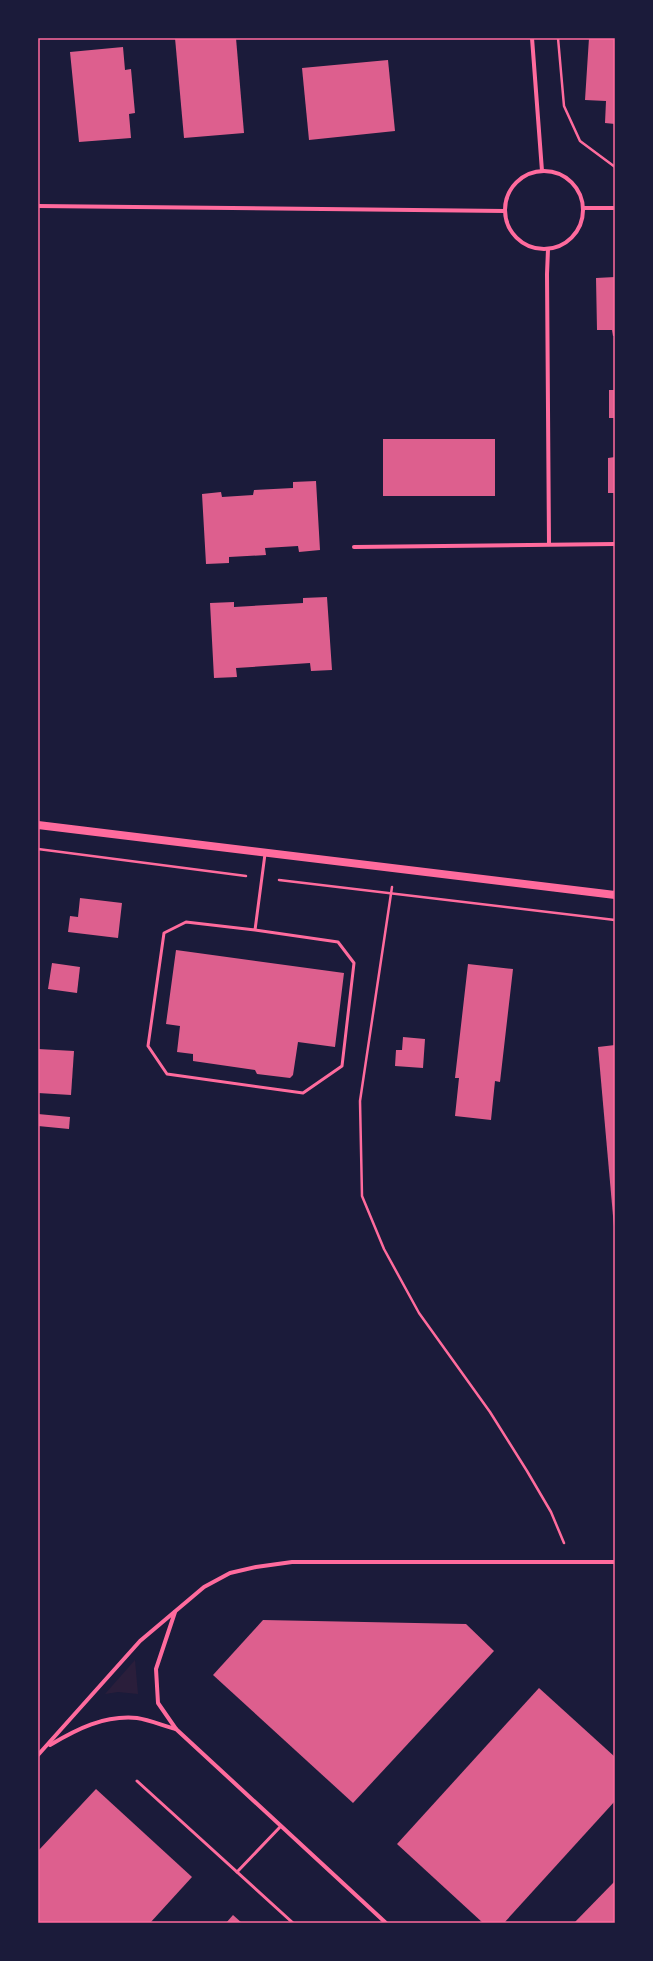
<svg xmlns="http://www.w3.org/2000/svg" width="653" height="1961" font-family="Bitter,serif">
  <rect width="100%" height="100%" fill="#1b1b3a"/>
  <path fill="#2a1e3b" d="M 135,1660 L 138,1694 L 118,1692 L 105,1694 Z"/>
  <g fill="#dd5f8e">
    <path d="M 175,38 L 236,38 L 244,133 L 184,138 Z"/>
    <path d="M 589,38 L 615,38 L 615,124 L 605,123 L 606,101 L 585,100 Z"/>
    <path d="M 123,47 L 125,70 L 131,69 L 135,113 L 129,114 L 131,138 L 79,142 L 70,52 Z"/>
    <path d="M 388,60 L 395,131 L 309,140 L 302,68 Z"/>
    <path d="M 615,277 L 615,336 L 613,336 L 612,330 L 597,330 L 596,278 Z"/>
    <rect x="609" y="390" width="6" height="28"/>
    <rect x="383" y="439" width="112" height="57"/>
    <path d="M 615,457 L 615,493 L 608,493 L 608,458 Z"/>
    <path d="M 316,481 L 320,550 L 299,552 L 298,546 L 265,548 L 266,555 L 229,557 L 229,563 L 206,564 L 202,494 L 221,492 L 222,497 L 253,495 L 254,490 L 293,488 L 293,482 Z"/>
    <path d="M 327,597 L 332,670 L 311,671 L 310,663 L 236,668 L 237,677 L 214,678 L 210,603 L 234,602 L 234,607 L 303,603 L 303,598 Z"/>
    <path d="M 80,898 L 122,903 L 118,938 L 68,932 L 70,916 L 78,917 Z"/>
    <path d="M 176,950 L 344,973 L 335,1047 L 298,1042 L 293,1075 L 290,1078 L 257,1074 L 255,1070 L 193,1061 L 193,1054 L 177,1052 L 180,1026 L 166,1024 Z"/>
    <path d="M 52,963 L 80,967 L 77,993 L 48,989 Z"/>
    <path d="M 468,964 L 513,969 L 500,1082 L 495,1081 L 491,1120 L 455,1116 L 459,1078 L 455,1078 Z"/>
    <path d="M 403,1037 L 425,1039 L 423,1068 L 395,1066 L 396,1050 L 402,1050 Z"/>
    <path d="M 615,1045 L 615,1227 L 614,1227 L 598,1047 Z"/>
    <path d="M 38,1049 L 74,1051 L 71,1095 L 38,1093 Z"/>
    <path d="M 38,1114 L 70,1117 L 69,1129 L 38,1126 Z"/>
    <path d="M 263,1620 L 466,1624 L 494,1651 L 353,1803 L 213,1675 Z"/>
    <path d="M 539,1688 L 615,1757 L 615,1801 L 504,1923 L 483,1923 L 397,1844 Z"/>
    <path d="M 96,1789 L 192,1877 L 150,1923 L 38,1923 L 38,1851 Z"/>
    <path d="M 615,1881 L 615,1923 L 574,1923 Z"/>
    <path d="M 233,1915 L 242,1923 L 226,1923 Z"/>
  </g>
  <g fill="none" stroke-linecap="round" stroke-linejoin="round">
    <g stroke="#ff6b9d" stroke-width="2.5">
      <path d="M 558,38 L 564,106 L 580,141 L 615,167"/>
      <path d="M 38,849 L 246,876"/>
      <path d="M 279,880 L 615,920"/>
      <path d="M 392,887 L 360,1101 L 362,1196 L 384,1249 L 419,1313 L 490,1412 L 527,1471 L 551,1512 L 564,1543"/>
    </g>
    <g stroke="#ff6b9d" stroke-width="3">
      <path d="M 255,930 L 338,942 L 354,963 L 342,1066 L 303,1093 L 167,1074 L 148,1046 L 164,933 L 186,922 L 255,930 L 265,854"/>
      <path d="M 137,1781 L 293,1923"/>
      <path d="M 237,1872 L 281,1826"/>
    </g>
    <g stroke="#ff6b9d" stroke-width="4">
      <path d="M 532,38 L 542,171"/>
      <circle cx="544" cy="210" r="39"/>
      <path d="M 38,206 L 505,211"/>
      <path d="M 583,208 L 615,208"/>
      <path d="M 548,249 L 547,274 L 549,544"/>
      <path d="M 354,547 L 615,544"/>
      <path d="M 175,1612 L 156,1669 L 158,1703 L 176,1729"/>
      <path d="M 50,1745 C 77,1729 104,1715 137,1718 C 150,1720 164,1726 176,1729 L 386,1923"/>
      <path d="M 38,1755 L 140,1641 L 204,1587 L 230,1573 L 256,1567 L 292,1562 L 615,1562"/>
    </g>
    <path stroke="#ff6b9d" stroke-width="8" d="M 38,825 L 615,895"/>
  </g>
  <rect width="653" height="1961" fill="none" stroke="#1b1b3a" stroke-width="78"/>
  <rect x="39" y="39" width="575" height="1883" fill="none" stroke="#ff6b9d" stroke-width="1.5"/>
</svg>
